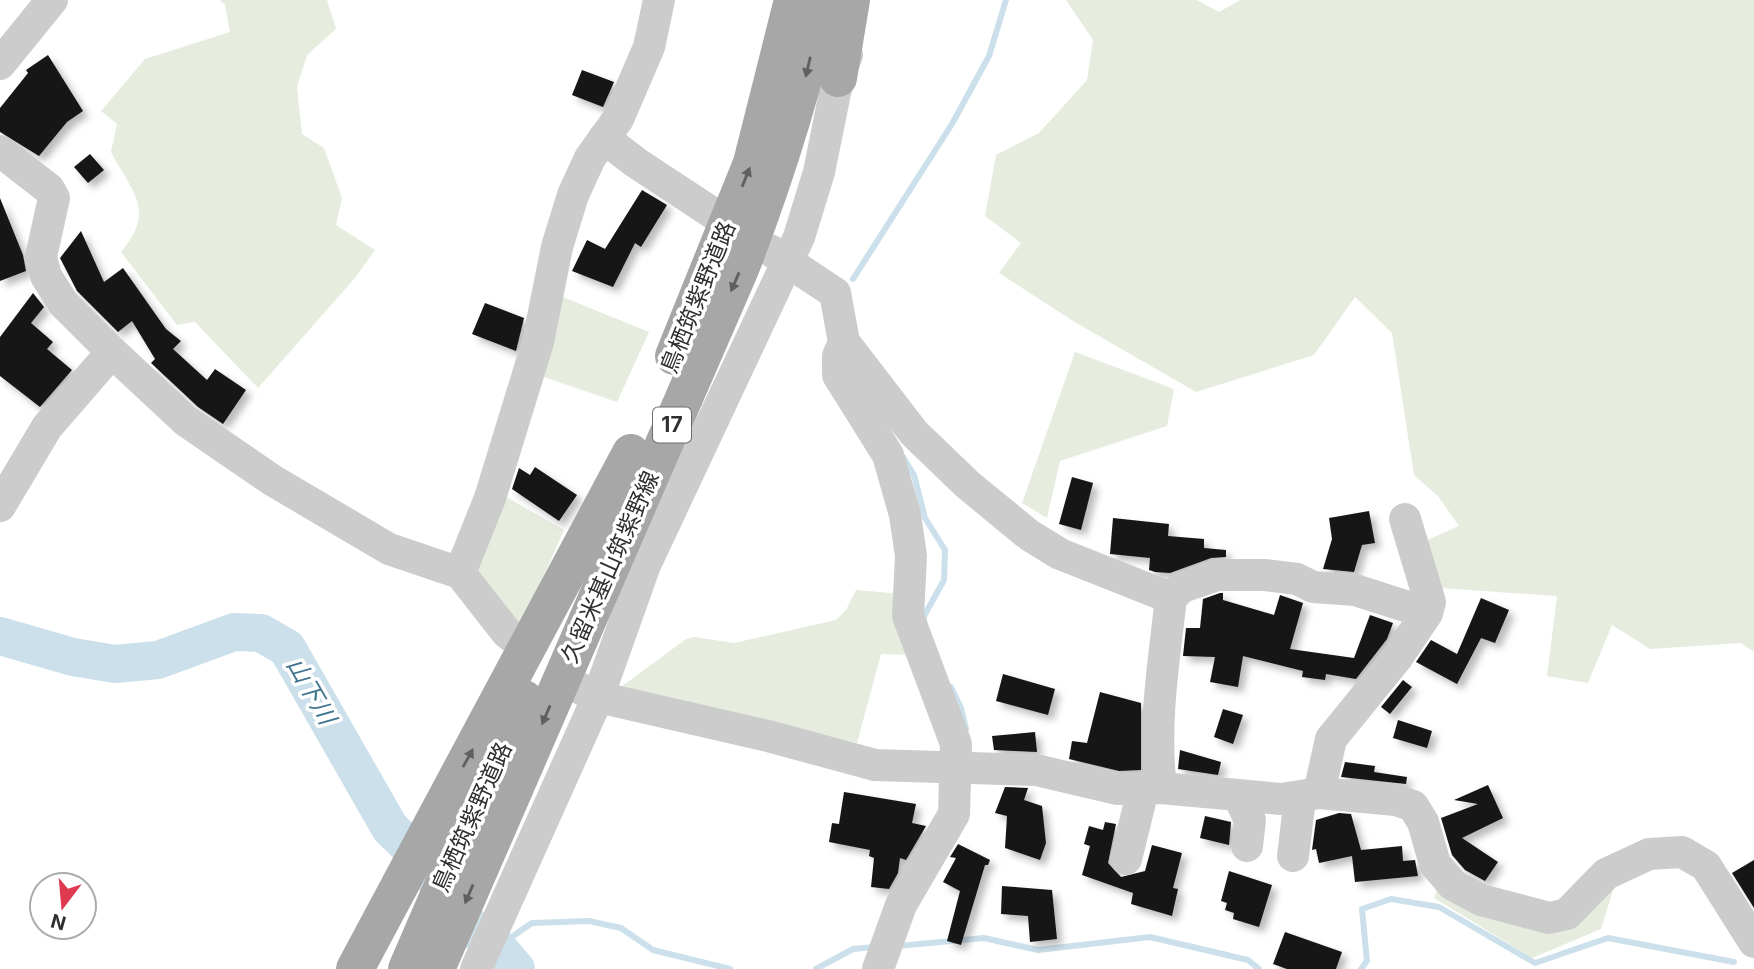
<svg xmlns="http://www.w3.org/2000/svg" width="1754" height="969" font-family="Inter,'Noto Sans JP',sans-serif">
  <defs>
    <filter id="shadow"><feDropShadow dx="5.5" dy="5.5" stdDeviation="3.5" flood-color="#0004"/></filter>
  </defs>
  <rect width="100%" height="100%" fill="#fff"/>
  <g fill="#e6ecde">
    <path d="M 220,0 L 327,0 L 336,29 L 307,55 L 297,87 L 302,134 L 324,148 L 342,198 L 336,225 L 375,250 L 355,278 L 258,388 L 195,322 L 177,325 L 121,252 C 156,210 133,194 111,152 L 117,124 L 101,111 L 145,59 L 230,32 L 225,5 Z"/>
    <path d="M 1066,0 L 1197,0 L 1219,12 L 1240,0 L 1754,0 L 1754,652 L 1741,643 L 1650,649 L 1612,625 L 1588,683 L 1547,676 L 1557,596 L 1440,588 L 1423,542 L 1459,526 L 1438,496 L 1414,475 L 1392,333 L 1355,297 L 1314,355 L 1196,392 L 1073,321 L 999,273 L 1021,243 L 985,216 L 996,155 L 1039,133 L 1087,80 L 1093,40 Z"/>
    <path d="M 563,297 L 649,332 L 617,402 L 544,377 Z"/>
    <path d="M 1075,352 L 1174,389 L 1167,426 L 1060,461 L 1047,518 L 1022,503 Z"/>
    <path d="M 499,493 L 564,530 L 520,629 L 475,573 Z"/>
    <path d="M 856,590 L 903,594 L 913,655 L 881,654 L 857,743 L 621,687 L 686,639 L 694,637 L 734,643 L 836,620 L 846,610 Z"/>
    <path d="M 1440,882 L 1547,926 L 1615,884 L 1601,929 L 1532,958 L 1434,898 Z"/>
  </g>
  <g fill="none" stroke-linecap="round" stroke-linejoin="round">
    <g stroke="#cbe0ea" stroke-width="6">
      <path d="M 853,279 L 952,124 L 989,56 L 1006,0"/>
      <path d="M 903,457 L 914,475 L 925,518 L 945,550 L 944,580 L 924,616 L 924,623"/>
      <path d="M 951,687 L 961,708 L 966,729"/>
      <path d="M 500,945 L 532,923 L 589,921 L 621,928 L 653,950 L 730,969"/>
      <path d="M 898,946 L 984,938 L 1038,950 L 1150,937 L 1248,960 L 1259,969"/>
      <path d="M 816,969 L 853,949 L 874,947"/>
      <path d="M 1361,969 L 1367,961 L 1362,909 L 1391,899 L 1439,907 L 1535,963 L 1608,938 L 1734,962"/>
    </g>
    <path stroke="#cbe0ea" stroke-width="38" d="M 0,636 L 73,657 L 115,664 L 158,660 L 234,632 L 261,633 L 287,648 L 390,828 L 420,857 L 459,917 L 497,947 L 516,969"/>
  </g>
  <g fill="#161616" filter="url(#shadow)">
    <path d="M 48,55 L 83,111 L 67,122 L 39,156 L 0,132 L 0,108 L 28,73 L 26,70 Z"/>
    <path d="M 582,70 L 614,82 L 603,107 L 572,95 Z"/>
    <path d="M 90,154 L 104,170 L 88,183 L 74,167 Z"/>
    <path d="M 642,190 L 667,205 L 641,247 L 635,243 L 613,287 L 572,271 L 587,240 L 605,249 Z"/>
    <path d="M 0,198 L 23,255 L 26,271 L 0,281 Z"/>
    <path d="M 81,231 L 104,282 L 123,268 L 166,329 L 181,341 L 173,349 L 207,380 L 215,369 L 246,390 L 223,424 L 198,407 L 151,363 L 155,359 L 132,321 L 118,332 L 77,291 L 60,258 Z"/>
    <path d="M 33,293 L 44,307 L 31,323 L 53,342 L 47,349 L 72,370 L 40,407 L 0,376 L 0,337 Z"/>
    <path d="M 485,303 L 524,318 L 516,351 L 472,334 Z"/>
    <path d="M 535,467 L 577,495 L 559,521 L 512,489 L 519,468 L 530,475 Z"/>
    <path d="M 1072,477 L 1093,483 L 1081,530 L 1059,524 Z"/>
    <path d="M 1369,511 L 1375,543 L 1362,545 L 1354,572 L 1323,569 L 1332,539 L 1329,518 Z"/>
    <path d="M 1113,518 L 1169,524 L 1168,536 L 1204,539 L 1204,548 L 1226,550 L 1226,557 L 1211,558 L 1170,573 L 1155,572 L 1149,570 L 1150,558 L 1110,554 Z"/>
    <path d="M 1220,593 L 1223,593 L 1223,600 L 1274,615 L 1280,595 L 1303,603 L 1290,649 L 1354,658 L 1370,615 L 1393,623 L 1387,639 L 1356,679 L 1326,674 L 1325,680 L 1302,677 L 1303,671 L 1243,656 L 1238,687 L 1210,682 L 1215,657 L 1183,656 L 1186,628 L 1200,628 L 1203,599 Z"/>
    <path d="M 1481,598 L 1509,610 L 1495,643 L 1481,638 L 1457,684 L 1416,662 L 1431,640 L 1457,654 Z"/>
    <path d="M 1003,674 L 1055,689 L 1048,715 L 996,701 Z"/>
    <path d="M 1403,680 L 1412,687 L 1390,714 L 1381,707 Z"/>
    <path d="M 1100,692 L 1141,703 L 1141,770 L 1119,771 L 1069,759 L 1072,741 L 1087,743 Z"/>
    <path d="M 1223,709 L 1243,715 L 1233,744 L 1214,737 Z"/>
    <path d="M 1398,720 L 1432,731 L 1427,748 L 1393,738 Z"/>
    <path d="M 1035,732 L 1037,752 L 994,750 L 992,736 Z"/>
    <path d="M 1180,750 L 1221,762 L 1218,775 L 1178,769 Z"/>
    <path d="M 1345,762 L 1375,766 L 1374,772 L 1407,777 L 1406,784 L 1341,777 Z"/>
    <path d="M 1488,785 L 1503,818 L 1462,838 L 1498,862 L 1485,881 L 1465,870 L 1452,855 L 1441,818 L 1478,804 L 1454,800 Z"/>
    <path d="M 1005,787 L 1028,788 L 1024,800 L 1042,806 L 1046,843 L 1040,860 L 1005,848 L 1007,816 L 995,813 Z"/>
    <path d="M 844,792 L 916,804 L 912,823 L 926,826 L 906,860 L 900,858 L 898,873 L 889,889 L 871,887 L 874,858 L 869,856 L 870,850 L 829,842 L 832,823 L 839,824 Z"/>
    <path d="M 1339,813 L 1351,814 L 1361,850 L 1402,846 L 1403,861 L 1415,860 L 1418,876 L 1355,882 L 1352,856 L 1319,863 L 1316,849 L 1312,850 L 1316,820 Z"/>
    <path d="M 1205,816 L 1231,822 L 1229,845 L 1200,838 Z"/>
    <path d="M 1105,822 L 1116,824 L 1108,863 L 1121,877 L 1145,871 L 1152,845 L 1182,853 L 1173,888 L 1178,889 L 1172,916 L 1131,904 L 1133,893 L 1082,875 L 1090,846 L 1084,844 L 1089,826 L 1103,830 Z"/>
    <path d="M 958,844 L 990,860 L 988,865 L 985,865 L 961,945 L 947,941 L 960,891 L 943,882 L 956,858 L 950,857 Z"/>
    <path d="M 1754,860 L 1754,908 L 1732,873 Z"/>
    <path d="M 1229,871 L 1272,885 L 1259,927 L 1233,919 L 1234,913 L 1225,910 L 1227,903 L 1221,901 Z"/>
    <path d="M 1002,886 L 1052,890 L 1057,939 L 1030,942 L 1028,916 L 1001,914 Z"/>
    <path d="M 1285,932 L 1342,952 L 1336,969 L 1287,969 L 1273,964 Z"/>
  </g>
  <g fill="none" stroke-linecap="round" stroke-linejoin="round">
    <g stroke="#ccc" stroke-width="32">
      <path d="M 0,64 L 52,0"/>
      <path d="M 604,138 L 635,162 L 717,216"/>
      <path d="M 0,151 L 49,189 L 54,198 L 41,257 L 46,276 L 63,303 L 112,352 L 186,421 L 272,480 L 389,549 L 460,573 L 507,633 L 519,642"/>
      <path d="M 770,250 L 835,293 L 844,342 L 838,356 L 838,375 L 888,455 L 905,515 L 911,556 L 908,616 L 956,744 L 954,814 L 901,905 L 878,969"/>
      <path d="M 844,342 L 914,433 L 967,484 L 1029,535 L 1060,554 L 1171,598"/>
      <path d="M 0,506 L 47,427 L 112,352"/>
      <path d="M 460,573 L 490,498 L 538,342 L 557,247 L 573,195 L 590,158 L 618,119 L 649,47 L 659,0"/>
      <path d="M 577,687 L 598,697 L 768,736 L 875,765 L 1036,770 L 1117,789 L 1161,788 L 1281,799 L 1319,793 L 1396,800 L 1413,806 L 1423,822 L 1435,864 L 1453,885 L 1481,900 L 1549,918 L 1567,914 L 1606,874 L 1649,854 L 1682,852 L 1706,866 L 1754,942"/>
      <path d="M 1161,788 C 1153,725 1164,660 1171,598 L 1182,587 L 1217,575 L 1265,575 L 1297,579 L 1313,587 L 1355,590 L 1427,613"/>
      <path d="M 1319,793 L 1331,739 L 1396,659 L 1427,613 L 1430,602 L 1405,519"/>
      <path d="M 1238,795 L 1250,820 L 1247,846"/>
      <path d="M 1293,856 L 1300,798"/>
      <path d="M 1126,859 L 1143,790"/>
      <path d="M 476,969 L 598,697 L 645,565 L 799,237 L 819,172 L 838,78 L 847,55"/>
    </g>
    <g stroke="#a7a7a7" stroke-width="38">
      <path d="M 838,78 L 851,0"/>
      <path d="M 674,356 L 752,163 L 793,0"/>
      <path d="M 355,969 L 631,453"/>
      <path d="M 407,969 L 524,699"/>
      <path d="M 436,969 L 740,269 C 774,181 802,93 823,0"/>
    </g>
  </g>
  <defs><path id="oneway-solid" d="M-6-.8H1V-3.2L6.5 0L1 3.2V.8H-6Z" transform="scale(1.75)"/></defs>
  <g fill="#5f5f5f">
    <use href="#oneway-solid" transform="translate(808 67) rotate(103)"/>
    <use href="#oneway-solid" transform="translate(746 177) rotate(-68)"/>
    <use href="#oneway-solid" transform="translate(735 282) rotate(113)"/>
    <use href="#oneway-solid" transform="translate(546 715) rotate(113)"/>
    <use href="#oneway-solid" transform="translate(468 758) rotate(-61)"/>
    <use href="#oneway-solid" transform="translate(469 894) rotate(113)"/>
  </g>
  <g text-anchor="middle" stroke-width="7" stroke-linejoin="round" paint-order="stroke">
    <rect fill="#fff" stroke="#6d6d6d" stroke-width="2" x="653" y="407.5" width="38" height="35" rx="5"/>
    <g font-size="21" font-weight="bold" fill="#2f2f2f">
      <text x="672" y="432">17</text>
    </g>
    <g font-size="23" fill="#2f2f2f" stroke="#fff">
      <text transform="translate(698 297) rotate(-68)" y="8">鳥栖筑紫野道路</text>
      <text transform="translate(610 567) rotate(-66)" y="8">久留米基山筑紫野線</text>
      <text transform="translate(472 817) rotate(-66)" y="8">鳥栖筑紫野道路</text>
    </g>
    <g font-size="24" font-style="italic" fill="#40748e" stroke="#fff">
      <text transform="translate(311 691) rotate(60)" y="8">山下川</text>
    </g>
  </g>
  <g transform="translate(63 906) rotate(196)"><circle r="33" fill="#ffffff" stroke="#acacac" stroke-width="2"/>
  <path d="M0-5L12 26L0 18L-12 26Z" fill="#de394f"/>
  <text y="-10" font-size="19" font-weight="bold" text-anchor="middle" fill="#2f2f2f">N</text>
  </g>
</svg>
